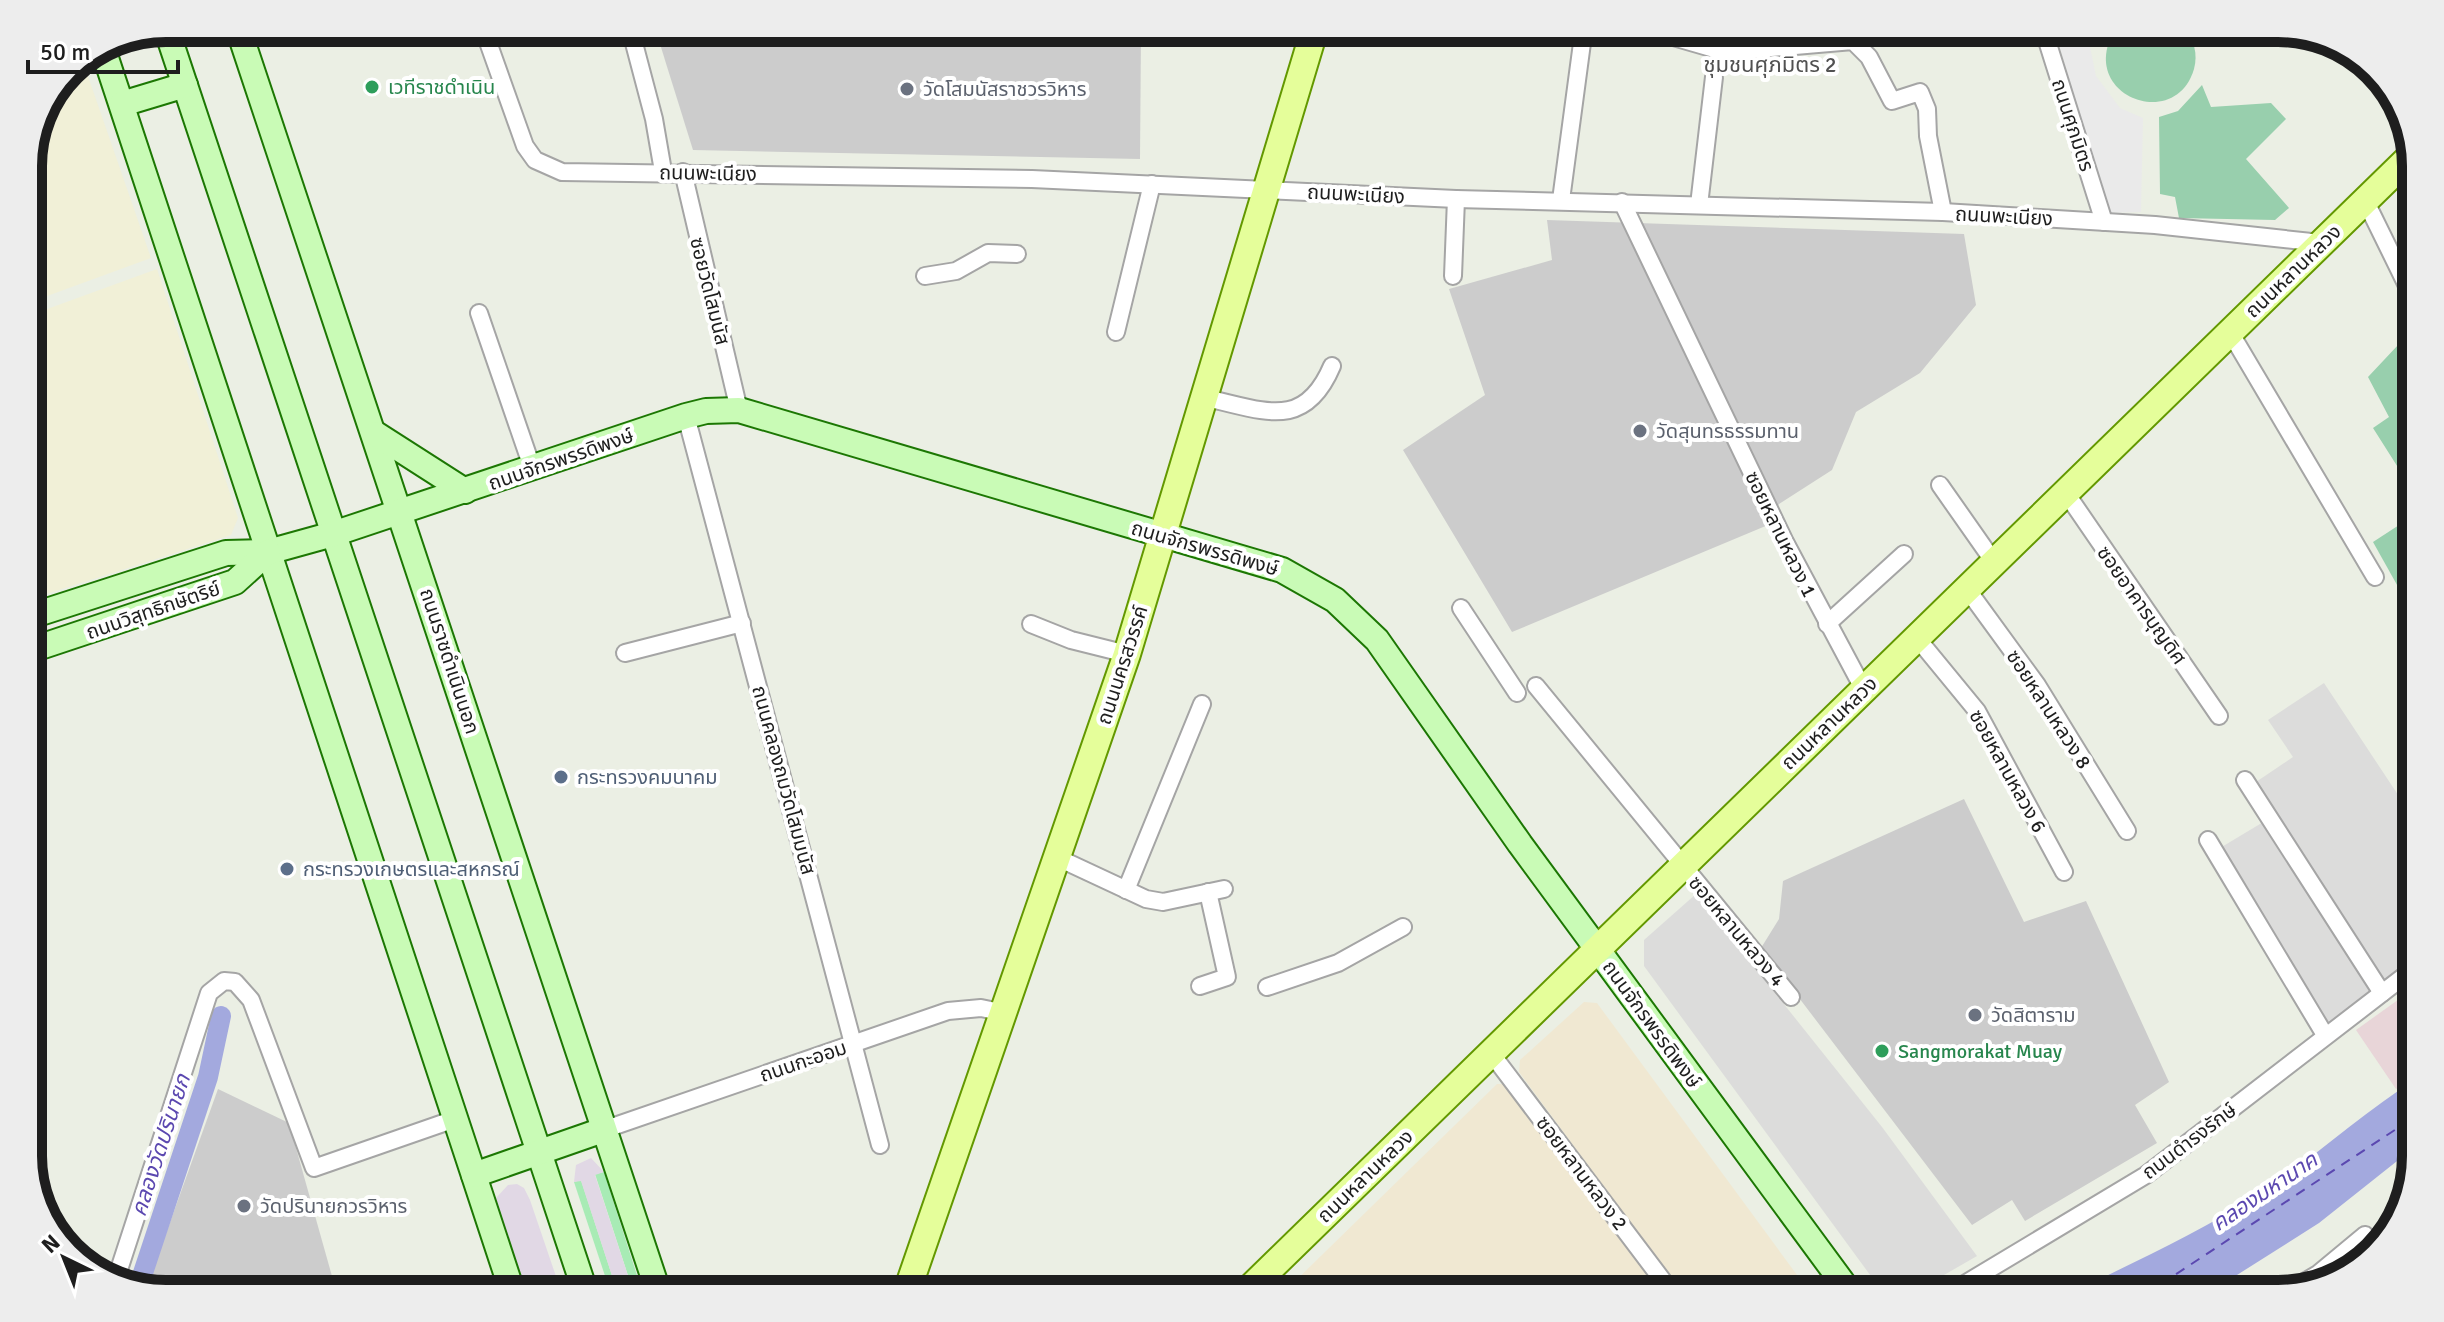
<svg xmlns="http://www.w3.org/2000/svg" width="2444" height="1322" font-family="Signika,'Noto Sans Thai',sans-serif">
  <rect width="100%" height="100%" fill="#ebefe4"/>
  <g fill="#dcdcdb">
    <path d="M 2324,683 L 2416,822 L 2416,961 L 2325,1027 L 2220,848 L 2275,815 L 2253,784 L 2293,757 L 2268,720 Z"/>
    <path d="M 1696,894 L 1882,1127 L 1977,1256 L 1911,1294 L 1884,1294 L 1644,966 L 1644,940 Z"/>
  </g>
  <g fill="#f0e8d2">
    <path d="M 1584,1002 L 1597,1003 L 1811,1294 L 1683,1294 L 1519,1072 L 1520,1060 Z"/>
    <path d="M 1497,1084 L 1503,1084 L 1662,1294 L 1282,1294 Z"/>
  </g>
  <path fill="#e8d5d8" d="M 2416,987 L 2416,1077 L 2396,1089 L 2356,1030 Z"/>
  <g fill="#ccc">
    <path d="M 655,28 L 1141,28 L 1140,159 L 693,150 Z"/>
    <path d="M 1547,220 L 1964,234 L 1976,305 L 1920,373 L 1856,412 L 1832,470 L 1779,504 L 1768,525 L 1512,632 L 1403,450 L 1485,395 L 1449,289 L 1552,260 Z"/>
    <path d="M 1964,799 L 2024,922 L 2086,901 L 2169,1082 L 2135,1105 L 2157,1143 L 2025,1221 L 2012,1200 L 1972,1225 L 1761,948 L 1779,919 L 1783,881 Z"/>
    <path d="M 218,1089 L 289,1123 L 337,1294 L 166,1294 L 146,1289 Z"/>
  </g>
  <g fill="#f1f0d7">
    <path d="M 82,59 L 151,258 L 28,303 L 28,157 L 69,68 Z"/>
    <path d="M 157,269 L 238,518 L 231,535 L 34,598 L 28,579 L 28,316 Z"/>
  </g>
  <g fill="#a8ebb5">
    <path d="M 604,1172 L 643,1294 L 634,1294 L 595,1174 Z"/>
    <path d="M 581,1180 L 618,1294 L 611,1294 L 574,1182 Z"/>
  </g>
  <g fill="#98cfad">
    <path d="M 2116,28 L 2185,28 C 2194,40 2198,54 2194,69 C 2175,134 2074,94 2116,28 Z"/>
    <path d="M 2202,85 L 2211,107 L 2271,103 L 2286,119 L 2246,159 L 2289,208 L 2275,220 L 2179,218 L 2175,197 L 2160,194 L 2159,117 L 2178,111 Z"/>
    <path d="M 2399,344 L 2416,351 L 2416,456 L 2399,469 L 2373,428 L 2389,417 L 2368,377 Z"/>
    <path d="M 2416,514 L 2416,595 L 2406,601 L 2373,542 Z"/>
  </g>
  <path fill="#eaeaea" d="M 2054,28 L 2100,28 L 2090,47 L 2096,76 L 2120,108 L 2143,118 L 2141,212 L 2109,213 Z"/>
  <g fill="#e1d8e5">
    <path d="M 591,1158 L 604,1172 L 595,1175 L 634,1294 L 618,1294 L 581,1181 L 574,1182 L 576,1165 Z"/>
    <path d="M 517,1184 L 524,1188 L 530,1200 L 562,1294 L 524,1294 L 496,1198 L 508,1185 Z"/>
  </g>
  <path fill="#a3a9de" d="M 2416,1079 L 2416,1146 L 2319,1223 L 2207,1294 L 2070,1294 C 2133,1262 2199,1233 2259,1194 C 2313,1159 2361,1114 2416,1079 Z"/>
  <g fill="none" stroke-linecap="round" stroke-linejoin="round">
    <path stroke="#a3a9de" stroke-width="20" d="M 138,1288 L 208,1077 L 221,1016"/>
    <path stroke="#5b48b0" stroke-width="2" stroke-dasharray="10 8" stroke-linecap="butt" d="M 2146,1294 L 2416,1116"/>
    <g stroke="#a5a5a5" stroke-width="20">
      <g id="street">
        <path d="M 483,28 L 525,146 L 535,160 L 562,172 L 1032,179 L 1456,199 L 1943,212 L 2155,225 L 2321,243"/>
        <path d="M 630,28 L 654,119 L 663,171"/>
        <path d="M 1642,28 L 1725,52 L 1853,41 L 1869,57 L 1892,101 L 1920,92 L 1927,109 L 1928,136 L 1943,212"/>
        <path d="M 2043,28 L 2104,222"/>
        <path d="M 683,172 L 739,410"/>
        <path d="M 1561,200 L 1584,28"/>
        <path d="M 2365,200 L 2416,304"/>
        <path d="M 1622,202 L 1785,542 L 1864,690"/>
        <path d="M 1699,205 L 1714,77"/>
        <path d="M 925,276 L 956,271 L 988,253 L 1017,254"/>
        <path d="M 1453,276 L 1456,199"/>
        <path d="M 479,313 L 533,470"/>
        <path d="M 1116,332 L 1152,184"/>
        <path d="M 2230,332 L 2375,577"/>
        <path d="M 1206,398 C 1263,410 1304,432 1332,366"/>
        <path d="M 686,416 L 880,1145"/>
        <path d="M 1940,485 L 1994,562"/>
        <path d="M 2066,493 L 2219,716"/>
        <path d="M 1967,589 L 2037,685 L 2127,831"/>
        <path d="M 1461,608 L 1517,693"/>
        <path d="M 1031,624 L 1071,640 L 1127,654"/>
        <path d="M 1827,624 L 1904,554"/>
        <path d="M 1917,638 L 1977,711 L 2064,872"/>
        <path d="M 625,653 L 742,623"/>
        <path d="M 1536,686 L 1791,997"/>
        <path d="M 2245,780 L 2382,993"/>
        <path d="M 2208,840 L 2325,1035"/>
        <path d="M 1056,857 L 1146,899 L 1163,902 L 1224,889"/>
        <path d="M 1126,890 L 1202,704"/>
        <path d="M 1200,986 L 1227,977 L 1208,892"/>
        <path d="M 1267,987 L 1338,963 L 1403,927"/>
        <path d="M 1491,1053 L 1673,1294"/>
        <path d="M 603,1130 L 948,1011 L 981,1008 L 1005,1013"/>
        <path d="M 115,1282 L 209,993 L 224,981 L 235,982 L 251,1000 L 314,1168 L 455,1119"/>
        <path d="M 2287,1292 L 2318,1274 L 2365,1235"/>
        <path d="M 1948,1294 L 2146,1175 L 2416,967"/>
      </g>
    </g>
    <g stroke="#1c7703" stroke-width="28">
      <g id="secondary">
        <path d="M 166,28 L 586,1294"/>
        <path d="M 238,28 L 659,1294"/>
        <path d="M 102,46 L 513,1294"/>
        <path d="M 122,104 L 185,85"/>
        <path d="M 376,434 L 465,491"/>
        <path d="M 28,617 L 226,553 L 268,552 L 333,534 L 686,416 L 706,411 L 739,410 L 1282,570 L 1335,600 L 1377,640 L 1520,844 L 1851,1294"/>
        <path d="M 28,651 L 235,582 L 268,552"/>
        <path d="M 474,1175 L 603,1130"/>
      </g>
    </g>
    <g stroke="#639800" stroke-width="30">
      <g id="primary">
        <path d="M 906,1294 L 1127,654 L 1315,28"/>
        <path d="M 1244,1294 L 2414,153"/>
      </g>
    </g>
    <use href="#street" stroke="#fff" stroke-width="16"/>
    <use href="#secondary" stroke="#c9fbb6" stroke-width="24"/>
    <use href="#primary" stroke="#e5fe9a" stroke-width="26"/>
  </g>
  <g fill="#2e9e5b" stroke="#fff" stroke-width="3">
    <circle cx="372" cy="87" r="8"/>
    <circle cx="1882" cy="1051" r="8"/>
  </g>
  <g fill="#6b7280" stroke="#fff" stroke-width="3">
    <circle cx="907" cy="89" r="8"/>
    <circle cx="1640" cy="431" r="8"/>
    <circle cx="1975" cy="1015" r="8"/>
    <circle cx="244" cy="1206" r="8"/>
  </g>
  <g fill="#5c6f8a" stroke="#fff" stroke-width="3">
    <circle cx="561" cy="777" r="8"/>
    <circle cx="287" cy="869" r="8"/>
  </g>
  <g text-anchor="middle" stroke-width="8" stroke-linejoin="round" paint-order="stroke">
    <g font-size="20" fill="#27864d" stroke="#fff" text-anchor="start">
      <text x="388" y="94">เวทีราชดำเนิน</text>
      <text x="1898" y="1058">Sangmorakat Muay</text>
    </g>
    <g font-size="20" fill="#5b616d" stroke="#fff" text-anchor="start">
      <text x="923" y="96">วัดโสมนัสราชวรวิหาร</text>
      <text x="1656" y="438">วัดสุนทรธรรมทาน</text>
      <text x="1991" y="1022">วัดสิตาราม</text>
      <text x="260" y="1213">วัดปรินายกวรวิหาร</text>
    </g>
    <g font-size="20" fill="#1e1e1e" stroke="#fff">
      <text transform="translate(2073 125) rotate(72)" y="7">ถนนศุภมิตร</text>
      <text transform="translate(708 173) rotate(1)" y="7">ถนนพะเนียง</text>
      <text transform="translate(1356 194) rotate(3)" y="7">ถนนพะเนียง</text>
      <text transform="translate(2004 216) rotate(3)" y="7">ถนนพะเนียง</text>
      <text transform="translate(2293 271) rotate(-44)" y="7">ถนนหลานหลวง</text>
      <text transform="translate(710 291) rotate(76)" y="7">ซอยวัดโสมนัส</text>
      <text transform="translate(561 459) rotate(-19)" y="7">ถนนจักรพรรดิพงษ์</text>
      <text transform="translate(1781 534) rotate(64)" y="7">ซอยหลานหลวง 1</text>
      <text transform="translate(1205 548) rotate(16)" y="7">ถนนจักรพรรดิพงษ์</text>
      <text transform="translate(2142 605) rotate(55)" y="7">ซอยอาคารบุญดิศ</text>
      <text transform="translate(153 610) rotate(-19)" y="7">ถนนวิสุทธิกษัตริย์</text>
      <text transform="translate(450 661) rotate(72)" y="7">ถนนราชดำเนินนอก</text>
      <text transform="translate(1122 665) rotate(-72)" y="7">ถนนนครสวรรค์</text>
      <text transform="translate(2049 709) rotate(57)" y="7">ซอยหลานหลวง 8</text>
      <text transform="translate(1829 723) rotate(-44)" y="7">ถนนหลานหลวง</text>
      <text transform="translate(2008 771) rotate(61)" y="7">ซอยหลานหลวง 6</text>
      <text transform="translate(784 780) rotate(75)" y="7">ถนนคลองถมวัดโสมมนัส</text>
      <text transform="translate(1737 931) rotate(50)" y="7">ซอยหลานหลวง 4</text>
      <text transform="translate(1652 1024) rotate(54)" y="7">ถนนจักรพรรดิพงษ์</text>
      <text transform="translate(803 1061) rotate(-19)" y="7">ถนนกะออม</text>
      <text transform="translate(2189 1141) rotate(-37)" y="7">ถนนดำรงรักษ์</text>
      <text transform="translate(1582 1173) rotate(53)" y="7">ซอยหลานหลวง 2</text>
      <text transform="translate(1365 1176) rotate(-44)" y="7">ถนนหลานหลวง</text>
    </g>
    <g font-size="20" fill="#4e5e75" stroke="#fff" text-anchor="start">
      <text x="577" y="784">กระทรวงคมนาคม</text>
      <text x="303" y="876">กระทรวงเกษตรและสหกรณ์</text>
    </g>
    <g font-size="22" fill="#515151" stroke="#fff">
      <text x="1770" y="72">ชุมชนศุภมิตร 2</text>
    </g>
    <g font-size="22" font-style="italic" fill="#5b48b0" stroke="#fff">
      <text transform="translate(160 1145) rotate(-72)" y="8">คลองวัดปรินายก</text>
      <text transform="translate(2264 1191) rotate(-34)" y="8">คลองมหานาค</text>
    </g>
  </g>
  <path d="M0 0H2444V1322H0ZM166 42H2278A124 124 0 0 1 2402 166V1156A124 124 0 0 1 2278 1280H166A124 124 0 0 1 42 1156V166A124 124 0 0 1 166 42Z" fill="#ededed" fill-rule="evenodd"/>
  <path fill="none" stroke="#1e1e1e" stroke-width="10" d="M166 42H2278A124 124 0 0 1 2402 166V1156A124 124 0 0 1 2278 1280H166A124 124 0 0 1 42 1156V166A124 124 0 0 1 166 42Z"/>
  <g transform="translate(64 1258) rotate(317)" stroke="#ffffff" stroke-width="6" paint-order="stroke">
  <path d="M0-6L14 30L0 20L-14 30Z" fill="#1e1e1e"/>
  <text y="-12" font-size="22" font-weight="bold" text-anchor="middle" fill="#1e1e1e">N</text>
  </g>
  <path d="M28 60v12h150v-12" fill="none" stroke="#1e1e1e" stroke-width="4"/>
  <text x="40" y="60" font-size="24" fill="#1e1e1e" stroke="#ffffff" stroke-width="6" paint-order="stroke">50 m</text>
</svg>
